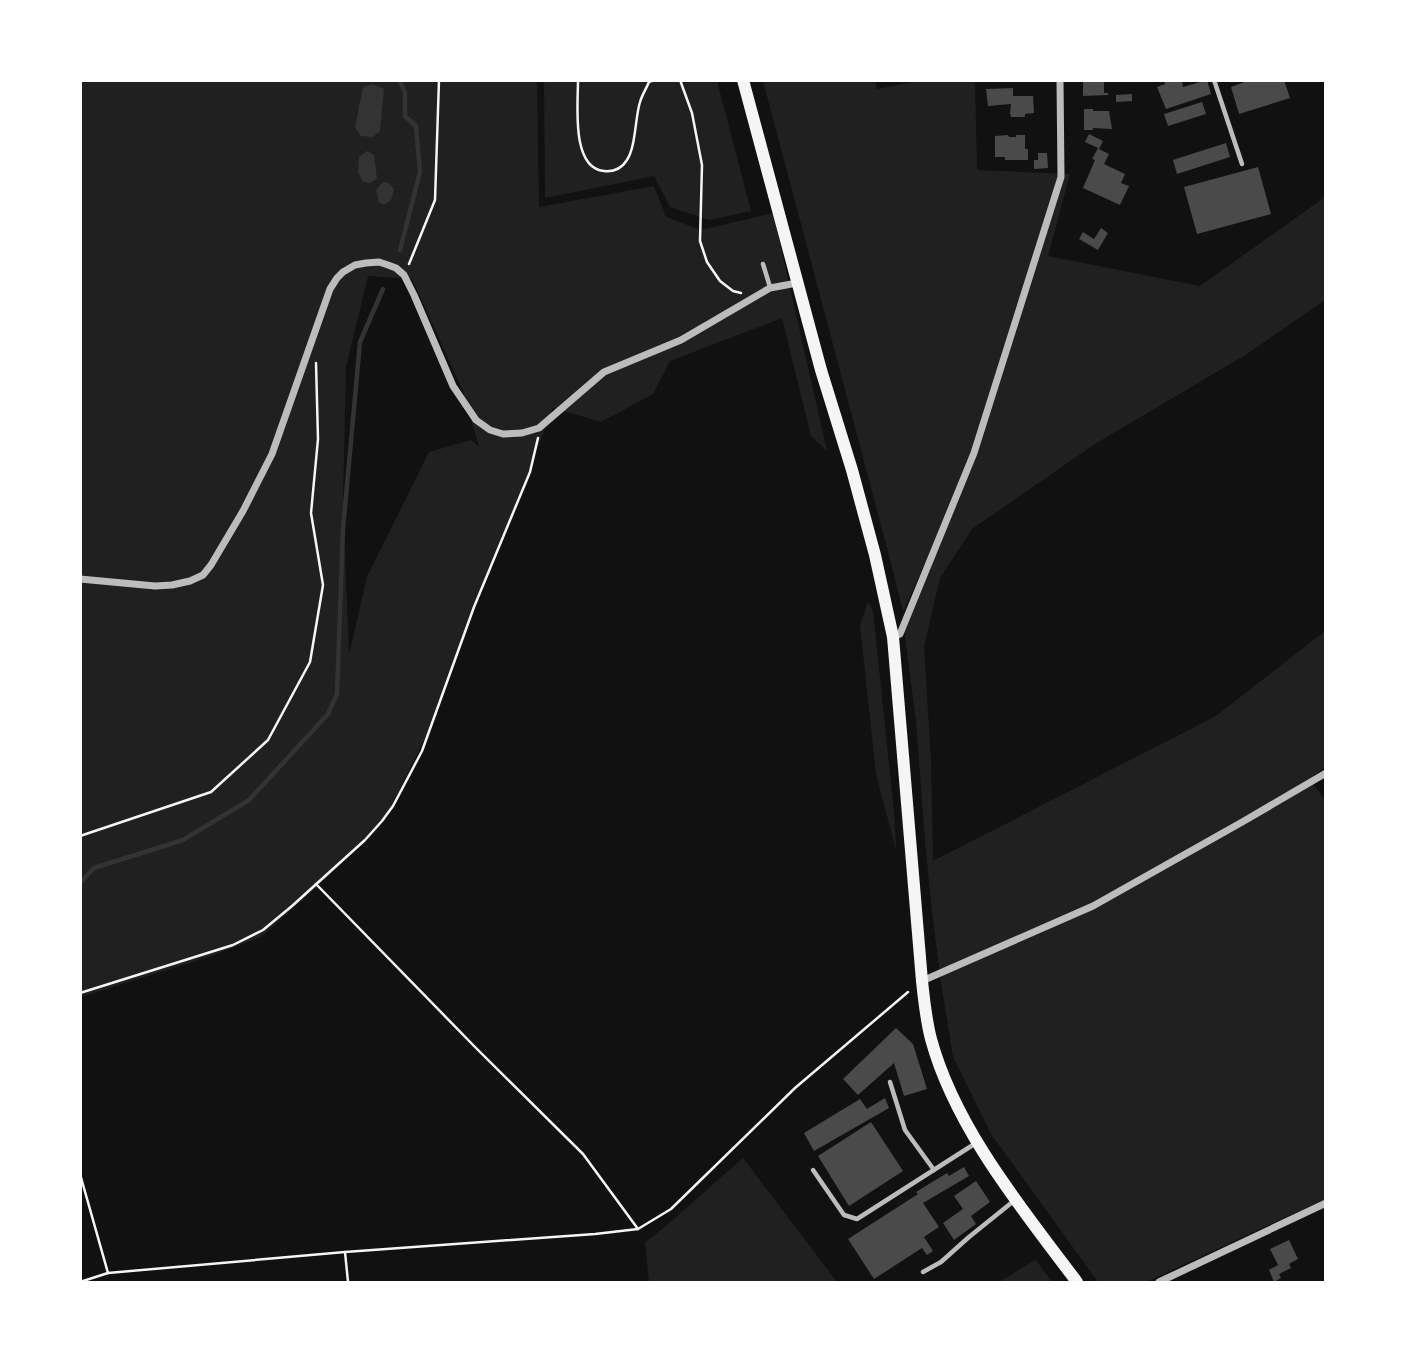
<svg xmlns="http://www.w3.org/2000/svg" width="1406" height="1363" font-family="'Noto Sans',sans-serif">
  <rect width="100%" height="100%" fill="#111"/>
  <g fill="#202020" fill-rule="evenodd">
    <path d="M 80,81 L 537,81 L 539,207 L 654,186 L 666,217 L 701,230 L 773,213 L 827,451 L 811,436 L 782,318 L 670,361 L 653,394 L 601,422 L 553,408 L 472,616 L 433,722 L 384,821 L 316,888 L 261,937 L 208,957 L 81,997 ZM 368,276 L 412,279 L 463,391 L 479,447 L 471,440 L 429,452 L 367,577 L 349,655 L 343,501 L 346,367 Z"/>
    <path d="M 544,81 L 717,81 L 751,211 L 709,220 L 670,207 L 654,176 L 545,198 Z"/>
    <path d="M 763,81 L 875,81 L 877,89 L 919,81 L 975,81 L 977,170 L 1070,174 L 1048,256 L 1200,286 L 1325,197 L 1325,300 L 1247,354 L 1095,444 L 972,529 L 940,578 L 924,647 L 931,760 L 933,861 L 1216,716 L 1325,631 L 1325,767 L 1309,779 L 1326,801 L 1325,1199 L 1146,1282 L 1098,1282 L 991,1134 L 953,1057 L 941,982 L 932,912 L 925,841 L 916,721 L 904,629 L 930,571 L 932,571 L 924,565 L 903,612 L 890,559 Z"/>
    <path d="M 868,602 L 873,611 L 894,812 L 896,850 L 876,774 L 860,625 Z"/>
    <path d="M 743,1158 L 837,1282 L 649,1282 L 645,1242 L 660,1231 Z"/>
    <path d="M 1035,1259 L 1052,1282 L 999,1282 L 1035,1260 Z"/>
  </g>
  <g fill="#333">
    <path d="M 373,84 L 384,89 L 380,131 L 373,137 L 361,136 L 355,127 L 363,87 Z"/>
    <path d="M 367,151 L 374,155 L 377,179 L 370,183 L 363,182 L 358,172 L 359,157 Z"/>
    <path d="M 383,182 L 389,183 L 394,189 L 391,200 L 384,205 L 379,202 L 376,190 Z"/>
  </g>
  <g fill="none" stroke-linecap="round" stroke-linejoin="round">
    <g stroke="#333" stroke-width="4.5">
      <path d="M 399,80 L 405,92 L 405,116 L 416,126 L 420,172 L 400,250"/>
      <path d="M 80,883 L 94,868 L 183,840 L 249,800 L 328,714 L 337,694 L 343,529 L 360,342 L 383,289"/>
    </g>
  </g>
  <g fill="#4a4a4a">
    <path d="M 1083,80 L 1104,80 L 1104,93 L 1108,93 L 1108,95 L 1083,96 Z"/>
    <path d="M 1164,80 L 1182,80 L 1183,87 L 1207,80 L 1211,94 L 1166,109 L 1157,87 L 1165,84 Z"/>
    <path d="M 1250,80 L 1284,80 L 1290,98 L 1239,114 L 1231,87 Z"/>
    <path d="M 1013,88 L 1013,96 L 1033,96 L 1034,113 L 1025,114 L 1025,117 L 1011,117 L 1010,113 L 1011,104 L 988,106 L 986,89 Z"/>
    <path d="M 1132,94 L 1132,101 L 1116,102 L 1116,95 Z"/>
    <path d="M 1202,102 L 1206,114 L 1168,126 L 1164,114 Z"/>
    <path d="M 1084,109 L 1093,109 L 1093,111 L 1109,111 L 1112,129 L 1093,128 L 1093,130 L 1084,130 Z"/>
    <path d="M 1089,134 L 1103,141 L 1099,149 L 1109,154 L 1104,164 L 1125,174 L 1121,183 L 1129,186 L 1120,205 L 1083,188 L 1095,160 L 1092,159 L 1098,148 L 1085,142 Z"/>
    <path d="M 1008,135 L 1009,137 L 1016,137 L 1016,135 L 1025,135 L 1025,149 L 1028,149 L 1028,160 L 1005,160 L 1005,157 L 995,157 L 995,136 Z"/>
    <path d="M 1226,143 L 1230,157 L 1177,174 L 1173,160 Z"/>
    <path d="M 1038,153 L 1047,153 L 1048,168 L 1034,169 L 1034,160 L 1038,160 Z"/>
    <path d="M 1258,167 L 1271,214 L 1197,234 L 1184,187 Z"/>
    <path d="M 1101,228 L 1108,233 L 1098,250 L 1079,239 L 1083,232 L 1094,239 Z"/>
    <path d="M 896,1028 L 913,1044 L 927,1089 L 904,1096 L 894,1063 L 858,1095 L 843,1079 Z"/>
    <path d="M 885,1098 L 889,1108 L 814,1151 L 804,1133 L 860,1099 L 867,1109 Z"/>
    <path d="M 871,1122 L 903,1171 L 849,1206 L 818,1156 Z"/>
    <path d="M 964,1167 L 969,1176 L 923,1203 L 939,1227 L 924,1237 L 933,1251 L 927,1255 L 922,1248 L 874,1279 L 848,1239 L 918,1194 L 916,1192 L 947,1173 L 949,1176 Z"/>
    <path d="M 976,1181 L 990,1202 L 971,1216 L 976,1224 L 954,1240 L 943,1223 L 963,1209 L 954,1196 Z"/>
    <path d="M 1289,1240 L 1298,1259 L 1289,1264 L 1291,1268 L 1279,1274 L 1281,1278 L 1274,1282 L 1269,1270 L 1278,1265 L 1270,1249 Z"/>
  </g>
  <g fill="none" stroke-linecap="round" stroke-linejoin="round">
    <g stroke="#f5f5f5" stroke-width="2.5">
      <path d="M 578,80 C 578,105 571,168 604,171 C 614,172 622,168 627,160 C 636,146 635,118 640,102 C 642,95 646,89 649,82 L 654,80"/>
      <path d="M 680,80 L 692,113 L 702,165 L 700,241 L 707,262 L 720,281 L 733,291 L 741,293"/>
      <path d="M 409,264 L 435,200 L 439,80"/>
      <path d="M 80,836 L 211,792 L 268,740 L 310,662 L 323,585 L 311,513 L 318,439 L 316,363"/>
      <path d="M 316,884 L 475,1047 L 583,1154 L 638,1229"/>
      <path d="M 80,993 L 233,945 L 263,930 L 292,906 L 365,840 L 382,821 L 393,806 L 422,751 L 474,607 L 530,472 L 538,438"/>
      <path d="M 80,1174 L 108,1273"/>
      <path d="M 345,1252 L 348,1282"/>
      <path d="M 80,1282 L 108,1273 L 345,1252 L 595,1234 L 638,1229 L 671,1209 L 795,1088 L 908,992"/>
    </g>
    <g stroke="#bcbcbc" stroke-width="4.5">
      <path d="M 1214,80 L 1242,164"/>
      <path d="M 763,264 L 770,287"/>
      <path d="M 890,1082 L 905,1130 L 934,1170"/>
      <path d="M 813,1170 L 844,1215 L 857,1219 L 976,1143"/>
      <path d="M 923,1272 L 941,1262 L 969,1237 L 1015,1200"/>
    </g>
    <g stroke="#bcbcbc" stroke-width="7">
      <path d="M 80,579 L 155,586 L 172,585 L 190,581 L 203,575 L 211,565 L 243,511 L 272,454 L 330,289 L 337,278 L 343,272 L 355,265 L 366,263 L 379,262 L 388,265 L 396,268 L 404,275 L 414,295 L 453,386 L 476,420 L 490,430 L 503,434 L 522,433 L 539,428 L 604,372 L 681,340 L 770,288 L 797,283"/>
      <path d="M 893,637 L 900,634 L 974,453 L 1061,177 L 1060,80"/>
      <path d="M 922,981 L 1093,906 L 1244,821 L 1326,773"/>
      <path d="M 1159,1282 L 1326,1203"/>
    </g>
    <path stroke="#f5f5f5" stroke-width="12" d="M 743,80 L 821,370 L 852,470 L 875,555 L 893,637 L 922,981 C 924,1000 926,1020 931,1039 C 955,1128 1023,1210 1077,1282"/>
  </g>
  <rect width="1406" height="1363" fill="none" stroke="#ffffff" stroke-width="164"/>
</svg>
